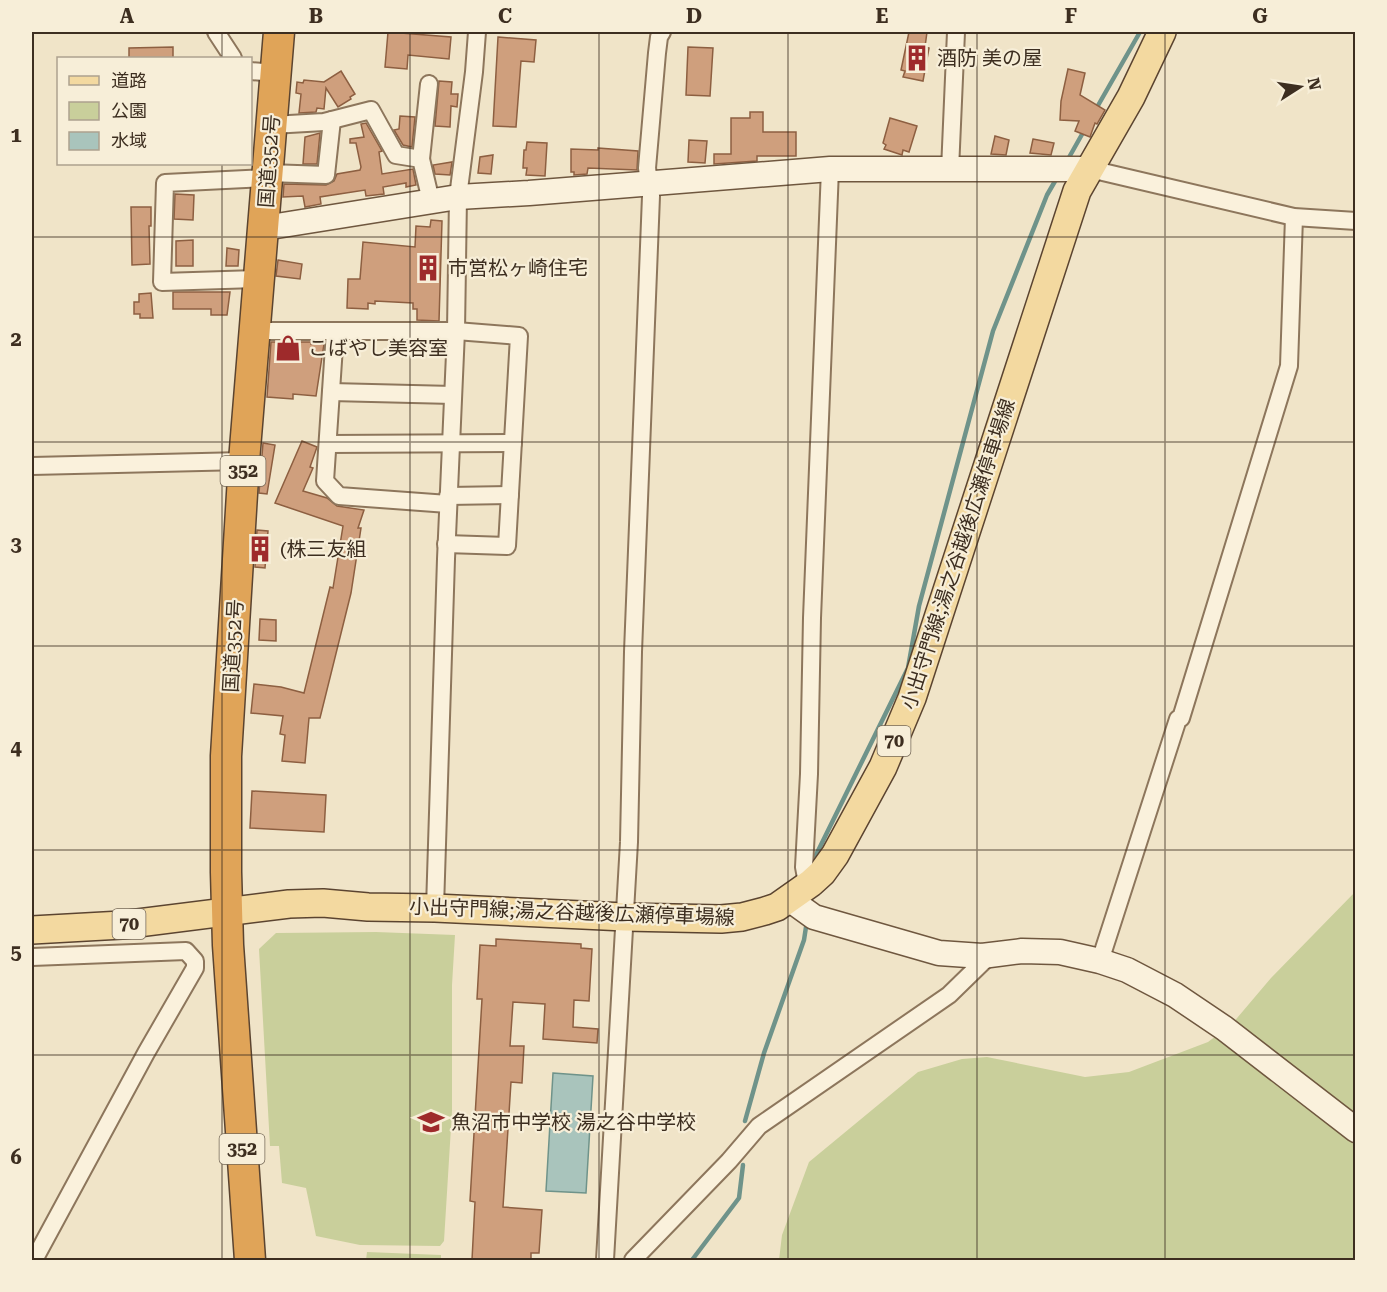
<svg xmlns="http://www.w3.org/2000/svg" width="1387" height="1292" font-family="'Roboto Serif','Noto Sans JP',serif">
  <rect width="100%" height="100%" fill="#f0e4c8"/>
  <g fill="#c9cf9b">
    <path d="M 1355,892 L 1355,1260 L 779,1260 L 782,1235 L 809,1162 L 918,1072 L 962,1059 L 987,1057 L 1085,1077 L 1129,1072 L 1208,1042 L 1232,1024 L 1271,978 Z"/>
    <path d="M 376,932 L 455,935 L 452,985 L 452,1111 L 444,1241 L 440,1246 L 360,1245 L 316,1236 L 306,1188 L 282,1183 L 279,1146 L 270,1146 L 259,949 L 276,933 Z"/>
    <path d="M 367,1252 L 441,1255 L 441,1260 L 366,1260 Z"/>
  </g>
  <path fill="#a9c4bc" stroke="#6f938a" stroke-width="1.5" d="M 553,1073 L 593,1076 L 586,1193 L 546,1191 Z"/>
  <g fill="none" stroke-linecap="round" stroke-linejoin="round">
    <g stroke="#6f938a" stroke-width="4.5">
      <path d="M 1096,109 L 1140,32"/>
      <path d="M 1067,161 L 1085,129"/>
      <path d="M 815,857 L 908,668 L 919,606 L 993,331 L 1047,195 L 1058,176"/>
      <path d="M 745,1121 L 764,1053 L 804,940 L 806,927"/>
      <path d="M 692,1260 L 739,1198 L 743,1165"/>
    </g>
  </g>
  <g fill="#cf9f7d" stroke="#8d5f41" stroke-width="1.5">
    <path d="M 388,32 L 451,37 L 449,59 L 408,55 L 407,69 L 385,67 Z"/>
    <path d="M 909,32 L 927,32 L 925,47 L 929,48 L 923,81 L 903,77 L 905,71 L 901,70 Z"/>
    <path d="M 498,37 L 536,40 L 534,62 L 521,61 L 516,127 L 493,126 Z"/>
    <path d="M 173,47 L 173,58 L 129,58 L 129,48 Z"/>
    <path d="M 688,47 L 713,48 L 710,96 L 686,95 Z"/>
    <path d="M 1068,69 L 1085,73 L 1080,95 L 1105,110 L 1097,124 L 1095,123 L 1090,137 L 1075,131 L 1079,121 L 1060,120 L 1061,101 Z"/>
    <path d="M 341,71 L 355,94 L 350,97 L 351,99 L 338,107 L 326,88 L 324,109 L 317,108 L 316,112 L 299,113 L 301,94 L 296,93 L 297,82 L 303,83 L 304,80 L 324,82 Z"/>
    <path d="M 439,81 L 452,82 L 451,94 L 458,94 L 457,107 L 451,106 L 450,127 L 435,126 Z"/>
    <path d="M 750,112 L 763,112 L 763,132 L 796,132 L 796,156 L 757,156 L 757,161 L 714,164 L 714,154 L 731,154 L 731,118 L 750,118 Z"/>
    <path d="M 400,116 L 415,117 L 412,147 L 403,145 L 394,130 L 399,129 Z"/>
    <path d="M 890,118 L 917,126 L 909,152 L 903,150 L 902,155 L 884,149 L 886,145 L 883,143 Z"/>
    <path d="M 366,123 L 382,151 L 379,152 L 382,174 L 413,169 L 416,185 L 406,187 L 406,183 L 383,187 L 384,194 L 366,196 L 365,190 L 320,197 L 321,204 L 305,207 L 303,196 L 283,197 L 284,184 L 326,185 L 334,181 L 337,174 L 360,170 L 361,167 L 356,143 L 350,143 L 350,139 L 364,137 L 361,124 Z"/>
    <path d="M 320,133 L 317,164 L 303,164 L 305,137 Z"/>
    <path d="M 995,136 L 1009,140 L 1006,155 L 991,154 Z"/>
    <path d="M 1033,139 L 1054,143 L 1051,155 L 1030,153 Z"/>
    <path d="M 689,140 L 707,141 L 705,163 L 688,162 Z"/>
    <path d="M 527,142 L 547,143 L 545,176 L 526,175 L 527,168 L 523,168 L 524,150 L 526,150 Z"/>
    <path d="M 598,148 L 638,151 L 637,170 L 588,168 L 587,174 L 574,175 L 574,172 L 571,172 L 571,149 L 598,150 Z"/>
    <path d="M 493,155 L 491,174 L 478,173 L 480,157 Z"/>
    <path d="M 452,162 L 450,175 L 435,174 L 433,165 Z"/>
    <path d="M 175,194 L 194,195 L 193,220 L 174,219 Z"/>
    <path d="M 131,207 L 151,207 L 151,226 L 149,226 L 150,264 L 132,265 Z"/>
    <path d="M 431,220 L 442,221 L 439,321 L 417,320 L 417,309 L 413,309 L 413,303 L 375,301 L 375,304 L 368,303 L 368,309 L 347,308 L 348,279 L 360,279 L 363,242 L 415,247 L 416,226 L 430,227 Z"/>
    <path d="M 193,240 L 193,266 L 176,266 L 176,241 Z"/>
    <path d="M 227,248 L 239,250 L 238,266 L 226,266 Z"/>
    <path d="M 278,260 L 302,264 L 300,279 L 276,276 Z"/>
    <path d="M 173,292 L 230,292 L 227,315 L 211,315 L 211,309 L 173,309 Z"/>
    <path d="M 151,293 L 153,318 L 140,318 L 140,314 L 134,314 L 134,302 L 139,302 L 139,294 Z"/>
    <path d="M 271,342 L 311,342 L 311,344 L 324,344 L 316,396 L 293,394 L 293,399 L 267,397 Z"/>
    <path d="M 302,441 L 317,447 L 310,467 L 313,468 L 303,491 L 327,498 L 337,506 L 364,510 L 358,528 L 361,528 L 351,593 L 320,718 L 309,718 L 305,763 L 282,761 L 285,735 L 280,734 L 283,716 L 251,713 L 254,684 L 281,687 L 304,693 L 330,587 L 333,588 L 343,526 L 275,503 Z"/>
    <path d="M 263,443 L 275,445 L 267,494 L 259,493 Z"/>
    <path d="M 257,530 L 268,531 L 265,568 L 255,567 Z"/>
    <path d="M 260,619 L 276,620 L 276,641 L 259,640 Z"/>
    <path d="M 252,791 L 326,795 L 324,832 L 250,828 Z"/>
    <path d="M 496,939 L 581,944 L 581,948 L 592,949 L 589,1001 L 574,1000 L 573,1027 L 598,1029 L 597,1043 L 543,1039 L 545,1004 L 513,1002 L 510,1046 L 524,1046 L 522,1083 L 511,1082 L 503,1207 L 542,1210 L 539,1253 L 531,1253 L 531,1260 L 472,1260 L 475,1202 L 470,1201 L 482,999 L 477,999 L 480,945 L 496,946 Z"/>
  </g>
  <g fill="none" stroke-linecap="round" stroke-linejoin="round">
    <g stroke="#8d765c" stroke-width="20">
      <g id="street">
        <path d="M 216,32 L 233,58"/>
        <path d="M 250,71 L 276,73"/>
        <path d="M 272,125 L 324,122 L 371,110 L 396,155 L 421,159 L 431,201"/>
        <path d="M 421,159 L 429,84"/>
        <path d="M 1090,169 L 1294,217 L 1356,221"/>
        <path d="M 950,170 L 956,32"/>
        <path d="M 268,173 L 326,175 L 332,120"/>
        <path d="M 259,279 L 162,282 L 165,183 L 268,178"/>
        <path d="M 254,331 L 456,331 L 519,336 L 507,546 L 446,544"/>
        <path d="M 335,331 L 325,481 L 339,496 L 448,504"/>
        <path d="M 331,392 L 453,395"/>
        <path d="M 328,444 L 513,443"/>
        <path d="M 32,466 L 244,461"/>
        <path d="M 448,496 L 510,495"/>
        <path d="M 811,883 L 806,878 L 804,867 L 809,774 L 812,618 L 830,169"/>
        <path d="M 435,908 L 446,559 L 456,331 L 458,197 L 474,72 L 477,32"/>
        <path d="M 32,957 L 186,951 L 195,961 L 195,968 L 146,1053 L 34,1260"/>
        <path d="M 1100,961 L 1178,719 L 1181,718 L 1289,366 L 1294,217"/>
        <path d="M 605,1260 L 629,842 L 633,652 L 651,196 L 647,168 L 657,53 L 659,37 L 662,32"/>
        <path d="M 633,1260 L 729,1161 L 759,1126 L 949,995 L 990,955"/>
      </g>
    </g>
    <g stroke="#6f573f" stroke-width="27">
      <g id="secondary">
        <path d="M 264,228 L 458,197 L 529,193 L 830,169 L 1090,169"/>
        <path d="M 789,899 L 814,917 L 939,953 L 982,956 L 1022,951 L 1060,952 L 1100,961 L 1127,970 L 1175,995 L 1224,1028 L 1356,1130"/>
      </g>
    </g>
    <g stroke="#5b4430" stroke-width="30">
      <path id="primary" d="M 32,930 L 122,925 L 289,904 L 323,903 L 368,907 L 435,908 L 625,917 L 721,919 L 742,917 L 765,911 L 777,907 L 811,883 L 822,873 L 835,855 L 883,767 L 912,698 L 1077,191 L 1131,97 L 1162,32"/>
    </g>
    <g stroke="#5b4430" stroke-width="33">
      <path id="highway" d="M 250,1260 L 228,945 L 226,872 L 226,756 L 244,461 L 279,32"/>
    </g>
    <use href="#street" stroke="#faf1dc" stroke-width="16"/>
    <use href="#secondary" stroke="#faf1dc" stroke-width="24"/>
    <use href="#primary" stroke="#f3d9a0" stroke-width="27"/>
    <use href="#highway" stroke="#e0a458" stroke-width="30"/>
  </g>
  <path fill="none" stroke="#3d2e20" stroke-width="1.5" stroke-opacity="0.55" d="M 222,32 L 222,58M 410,32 L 410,1260M 599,32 L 599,1260M 788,32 L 788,1260M 977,32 L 977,1260M 1165,32 L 1165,1260M 222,164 L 222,1260M 32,237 L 1356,237M 32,442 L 1356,442M 32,646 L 1356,646M 32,850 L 1356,850M 32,1055 L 1356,1055"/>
  <defs>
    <g id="building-bare" transform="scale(2.07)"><path d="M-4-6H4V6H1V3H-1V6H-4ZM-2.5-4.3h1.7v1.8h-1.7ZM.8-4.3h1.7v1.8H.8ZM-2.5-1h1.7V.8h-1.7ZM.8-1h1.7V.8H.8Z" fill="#9e2a2b" stroke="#f7eed8" stroke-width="2.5" paint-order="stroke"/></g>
    <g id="shop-bare" transform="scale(2.07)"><path d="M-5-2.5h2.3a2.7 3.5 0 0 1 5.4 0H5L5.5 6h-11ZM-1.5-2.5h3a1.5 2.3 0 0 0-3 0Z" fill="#9e2a2b" stroke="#f7eed8" stroke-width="2.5" paint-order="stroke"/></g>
    <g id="school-bare" transform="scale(2.07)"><path d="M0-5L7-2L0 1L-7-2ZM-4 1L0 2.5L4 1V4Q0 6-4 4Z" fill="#9e2a2b" stroke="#f7eed8" stroke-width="2.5" paint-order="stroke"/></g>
  </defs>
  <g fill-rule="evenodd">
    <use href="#building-bare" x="917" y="58"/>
    <use href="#building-bare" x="428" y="268"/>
    <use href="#shop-bare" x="288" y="348"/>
    <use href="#building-bare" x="260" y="549"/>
    <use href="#school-bare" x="431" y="1122"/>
  </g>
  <g text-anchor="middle" stroke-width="4.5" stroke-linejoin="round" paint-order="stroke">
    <g fill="#f7eed8" stroke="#756857" stroke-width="1.5">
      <rect x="220.5" y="456" width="45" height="30" rx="4.5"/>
      <rect x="877.5" y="726" width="33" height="30" rx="4.5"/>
      <rect x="112.5" y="909" width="33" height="30" rx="4.5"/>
      <rect x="219.5" y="1134" width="45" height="30" rx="4.5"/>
    </g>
    <g font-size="18" font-weight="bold" fill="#3d2e20">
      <text x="243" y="477">352</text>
      <text x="894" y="747">70</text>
      <text x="129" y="930">70</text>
      <text x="242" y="1155">352</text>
    </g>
    <g font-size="20" fill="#3d2e20" stroke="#f7eed8" text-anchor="start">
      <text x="937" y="65">酒防 美の屋</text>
      <text x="448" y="275">市営松ヶ崎住宅</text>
      <text x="308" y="355">こばやし美容室</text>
      <text x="280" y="556">(株三友組</text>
      <text x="451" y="1129">魚沼市中学校 湯之谷中学校</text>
    </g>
    <g font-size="20" fill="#3d2e20" stroke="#f7eed8">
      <text transform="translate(269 161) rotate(-86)" y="7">国道352号</text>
      <text transform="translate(958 554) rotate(-72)" y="7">小出守門線;湯之谷越後広瀬停車場線</text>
      <text transform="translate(233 646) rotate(-87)" y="7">国道352号</text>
      <text transform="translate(572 912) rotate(2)" y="7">小出守門線;湯之谷越後広瀬停車場線</text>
    </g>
  </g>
  <rect width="1387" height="1292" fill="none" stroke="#f7eed8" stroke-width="66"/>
  <rect x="57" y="57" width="195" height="108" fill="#f7eed8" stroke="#ada18e" stroke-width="1.5"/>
  <rect x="69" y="76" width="30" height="9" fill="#f3d9a0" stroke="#ada18e" stroke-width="1.5"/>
  <text x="111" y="87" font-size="18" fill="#3d2e20">道路</text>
  <rect x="69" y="102" width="30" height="18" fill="#c9cf9b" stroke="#ada18e" stroke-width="1.5"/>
  <text x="111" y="117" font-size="18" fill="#3d2e20">公園</text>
  <rect x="69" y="132" width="30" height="18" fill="#a9c4bc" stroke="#ada18e" stroke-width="1.5"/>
  <text x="111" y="147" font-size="18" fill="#3d2e20">水域</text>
  <g transform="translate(1300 87) rotate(78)" stroke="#f7eed8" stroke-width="4.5" paint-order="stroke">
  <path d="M0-4.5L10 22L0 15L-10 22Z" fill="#3d2e20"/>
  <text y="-9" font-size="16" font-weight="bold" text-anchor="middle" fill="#3d2e20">N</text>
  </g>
  <rect x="33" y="33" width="1321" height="1226" fill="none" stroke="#3d2e20" stroke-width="2"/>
  <g font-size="20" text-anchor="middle" font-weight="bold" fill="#3d2e20">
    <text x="127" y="23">A</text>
    <text x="316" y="23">B</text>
    <text x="505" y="23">C</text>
    <text x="694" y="23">D</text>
    <text x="882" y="23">E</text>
    <text x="1071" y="23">F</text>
    <text x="1260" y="23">G</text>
    <text x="16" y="142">1</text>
    <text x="16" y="346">2</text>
    <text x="16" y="551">3</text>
    <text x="16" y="755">4</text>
    <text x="16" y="959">5</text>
    <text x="16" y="1164">6</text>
  </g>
</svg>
